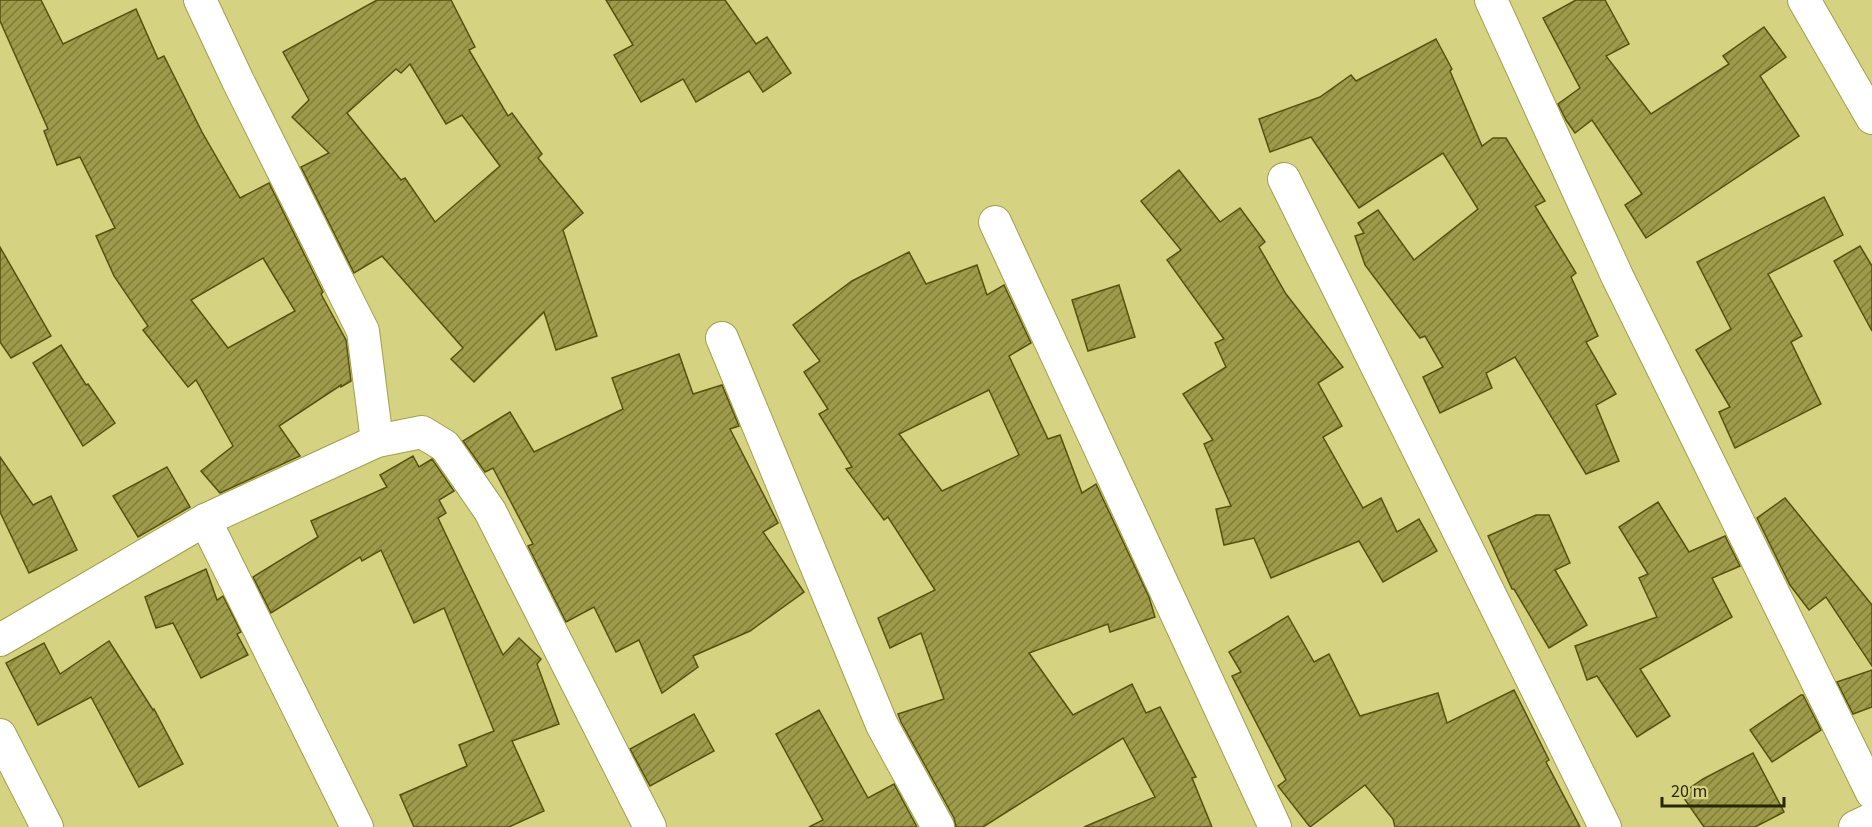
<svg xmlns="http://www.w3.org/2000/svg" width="1872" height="827" font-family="'Source Sans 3',sans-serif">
  <defs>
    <pattern id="building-hatch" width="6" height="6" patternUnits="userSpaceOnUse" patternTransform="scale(1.5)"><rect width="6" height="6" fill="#9d9a49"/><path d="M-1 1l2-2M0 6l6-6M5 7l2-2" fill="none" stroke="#807d3b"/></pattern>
  </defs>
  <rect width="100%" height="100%" fill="#d5d381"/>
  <g fill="url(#building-hatch)" stroke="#555210" stroke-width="1.5" fill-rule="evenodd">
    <path d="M 0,0 L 41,0 L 63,44 L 136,9 L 158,59 L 164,56 L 202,132 L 240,198 L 269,183 L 323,292 L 321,294 L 346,340 L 351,381 L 341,387 L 341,385 L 279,426 L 300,456 L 220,493 L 201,471 L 233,446 L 196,380 L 188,387 L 143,330 L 148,326 L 114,276 L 96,236 L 115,228 L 80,157 L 57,165 L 44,131 L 48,129 L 0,21 ZM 263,258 L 295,311 L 228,348 L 191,300 Z"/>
    <path d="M 377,0 L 451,0 L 475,47 L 469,50 L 508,116 L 512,113 L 542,154 L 538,158 L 583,213 L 563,230 L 597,336 L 556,350 L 544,312 L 474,382 L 451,359 L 463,348 L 382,256 L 354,273 L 301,167 L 329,153 L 292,117 L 309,100 L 283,52 ZM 410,64 L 446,124 L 462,115 L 500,166 L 435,222 L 405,178 L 401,180 L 347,113 L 396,69 L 401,73 Z"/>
    <path d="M 606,0 L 725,0 L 756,44 L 767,37 L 791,73 L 763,92 L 749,71 L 696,102 L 683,79 L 641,102 L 614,55 L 633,45 Z"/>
    <path d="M 1576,0 L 1605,0 L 1629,44 L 1606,56 L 1651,114 L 1729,64 L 1723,56 L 1764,27 L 1786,57 L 1760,76 L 1799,136 L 1646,238 L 1625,205 L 1642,194 L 1592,120 L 1575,133 L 1566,120 L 1558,104 L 1580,88 L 1543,18 Z"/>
    <path d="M 1436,39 L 1452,69 L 1450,71 L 1482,146 L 1493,138 L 1506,138 L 1545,201 L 1535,206 L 1576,273 L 1571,277 L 1598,336 L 1586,342 L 1616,394 L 1596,405 L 1619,461 L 1586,474 L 1515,357 L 1486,373 L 1492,388 L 1440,413 L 1423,377 L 1443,367 L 1425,336 L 1420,338 L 1365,265 L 1355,236 L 1364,233 L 1358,223 L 1378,210 L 1414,260 L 1478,209 L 1443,153 L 1359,208 L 1311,137 L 1270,152 L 1259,119 L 1320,97 L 1351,75 L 1356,81 Z"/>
    <path d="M 1179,170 L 1220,222 L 1240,208 L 1265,242 L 1259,247 L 1286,294 L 1343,367 L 1318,383 L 1342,426 L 1323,437 L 1363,508 L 1381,498 L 1397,532 L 1419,519 L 1437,551 L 1383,582 L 1359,541 L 1271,578 L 1254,538 L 1224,545 L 1216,509 L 1231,506 L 1204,444 L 1213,440 L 1183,394 L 1226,367 L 1215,343 L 1224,339 L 1167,260 L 1181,250 L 1141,201 Z"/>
    <path d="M 1824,197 L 1843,235 L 1768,274 L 1802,336 L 1791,342 L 1821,404 L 1735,448 L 1719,412 L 1730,407 L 1696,350 L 1731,329 L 1697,262 Z"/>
    <path d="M 1860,246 L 1872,266 L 1872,331 L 1834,261 Z"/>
    <path d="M 0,247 L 51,336 L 11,358 L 0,342 Z"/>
    <path d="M 909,252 L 926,284 L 977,265 L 987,295 L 1004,285 L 1031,343 L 1009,356 L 1048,439 L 1060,435 L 1082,493 L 1096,484 L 1149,597 L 1155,617 L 1110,632 L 1108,624 L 1029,653 L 1073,715 L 1132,684 L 1146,713 L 1160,707 L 1196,777 L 1192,778 L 1212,827 L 1084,827 L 1155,797 L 1123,738 L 983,827 L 956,827 L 954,818 L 901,722 L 898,714 L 944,699 L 921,633 L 890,648 L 878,618 L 935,590 L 888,517 L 884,520 L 846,469 L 852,467 L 819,414 L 828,409 L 804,372 L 820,361 L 793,325 L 852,281 ZM 989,390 L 1019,455 L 942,491 L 899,434 Z"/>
    <path d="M 1119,285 L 1135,337 L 1088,351 L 1072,300 Z"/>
    <path d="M 61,345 L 86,385 L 88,384 L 115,423 L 83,446 L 33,363 Z"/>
    <path d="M 679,354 L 693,394 L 722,385 L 739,426 L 730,429 L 778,523 L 763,532 L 804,592 L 750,631 L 693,656 L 698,667 L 662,693 L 639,640 L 616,652 L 594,607 L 566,622 L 528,546 L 533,544 L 493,468 L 485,472 L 463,441 L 510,412 L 534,452 L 623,409 L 612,378 Z"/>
    <path d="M 413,456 L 419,467 L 432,459 L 454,491 L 439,500 L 446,513 L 438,518 L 503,655 L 519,638 L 541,659 L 537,664 L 559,724 L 512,741 L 544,811 L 509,827 L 414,827 L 400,795 L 467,766 L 459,745 L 494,731 L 444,608 L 414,623 L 381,550 L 362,561 L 360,557 L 271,613 L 253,577 L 318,537 L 311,521 L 387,487 L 380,475 Z"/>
    <path d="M 0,457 L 33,505 L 51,496 L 77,550 L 29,573 L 0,512 Z"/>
    <path d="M 167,467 L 190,507 L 138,537 L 113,496 Z"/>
    <path d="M 1785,498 L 1872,605 L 1872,666 L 1826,597 L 1809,610 L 1790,585 L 1757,518 Z"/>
    <path d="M 1658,502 L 1689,552 L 1725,536 L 1740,566 L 1712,578 L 1732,617 L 1640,669 L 1670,716 L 1637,737 L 1597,676 L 1587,680 L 1575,646 L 1657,617 L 1639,578 L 1648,574 L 1619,527 Z"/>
    <path d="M 1536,515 L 1549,515 L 1570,563 L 1555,570 L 1587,625 L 1549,648 L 1514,589 L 1512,589 L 1488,536 Z"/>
    <path d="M 206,569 L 217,600 L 223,596 L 241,632 L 237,634 L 248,655 L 201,678 L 173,623 L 156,628 L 145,597 Z"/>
    <path d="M 1288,616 L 1314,662 L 1329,654 L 1360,716 L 1438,693 L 1447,723 L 1514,690 L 1549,760 L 1546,762 L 1580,827 L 1395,827 L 1393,819 L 1365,785 L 1310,827 L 1278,786 L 1286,780 L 1232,676 L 1241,672 L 1229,652 Z"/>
    <path d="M 109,641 L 153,710 L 154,709 L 183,764 L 139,787 L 91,697 L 38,725 L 6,663 L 44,643 L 60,674 Z"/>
    <path d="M 1872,670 L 1872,707 L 1853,714 L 1837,682 Z"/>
    <path d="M 1801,695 L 1803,695 L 1821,730 L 1772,762 L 1750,730 Z"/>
    <path d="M 819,710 L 868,798 L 894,784 L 917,827 L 809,827 L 823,820 L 776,734 Z"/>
    <path d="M 694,714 L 714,751 L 650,786 L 630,749 Z"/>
    <path d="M 1753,753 L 1784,812 L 1755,827 L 1704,827 L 1681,794 L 1703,779 Z"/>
  </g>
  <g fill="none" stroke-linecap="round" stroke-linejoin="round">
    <g stroke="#a19e4d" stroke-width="34">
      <g id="street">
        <path d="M 200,0 L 238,81 L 363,331 L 377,441"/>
        <path d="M 1491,0 L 1618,278 L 1872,793"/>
        <path d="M 1804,0 L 1872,118"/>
        <path d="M 1284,179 L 1605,827"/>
        <path d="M 995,222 L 1275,827"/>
        <path d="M 722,338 L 882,725 L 938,827"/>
        <path d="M 205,520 L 357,827"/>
        <path d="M 0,640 L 205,520 L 377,441 L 422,432 L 445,446 L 490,511 L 650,827"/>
        <path d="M 0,735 L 47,827"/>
        <path d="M 1855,827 L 1872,819"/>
      </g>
    </g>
    <use href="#street" stroke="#fff" stroke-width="32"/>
  </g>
  <path d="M1662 797v9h122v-9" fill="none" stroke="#282603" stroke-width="3"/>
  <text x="1671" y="797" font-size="18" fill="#282603" stroke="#d5d381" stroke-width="4.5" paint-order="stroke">20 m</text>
</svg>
